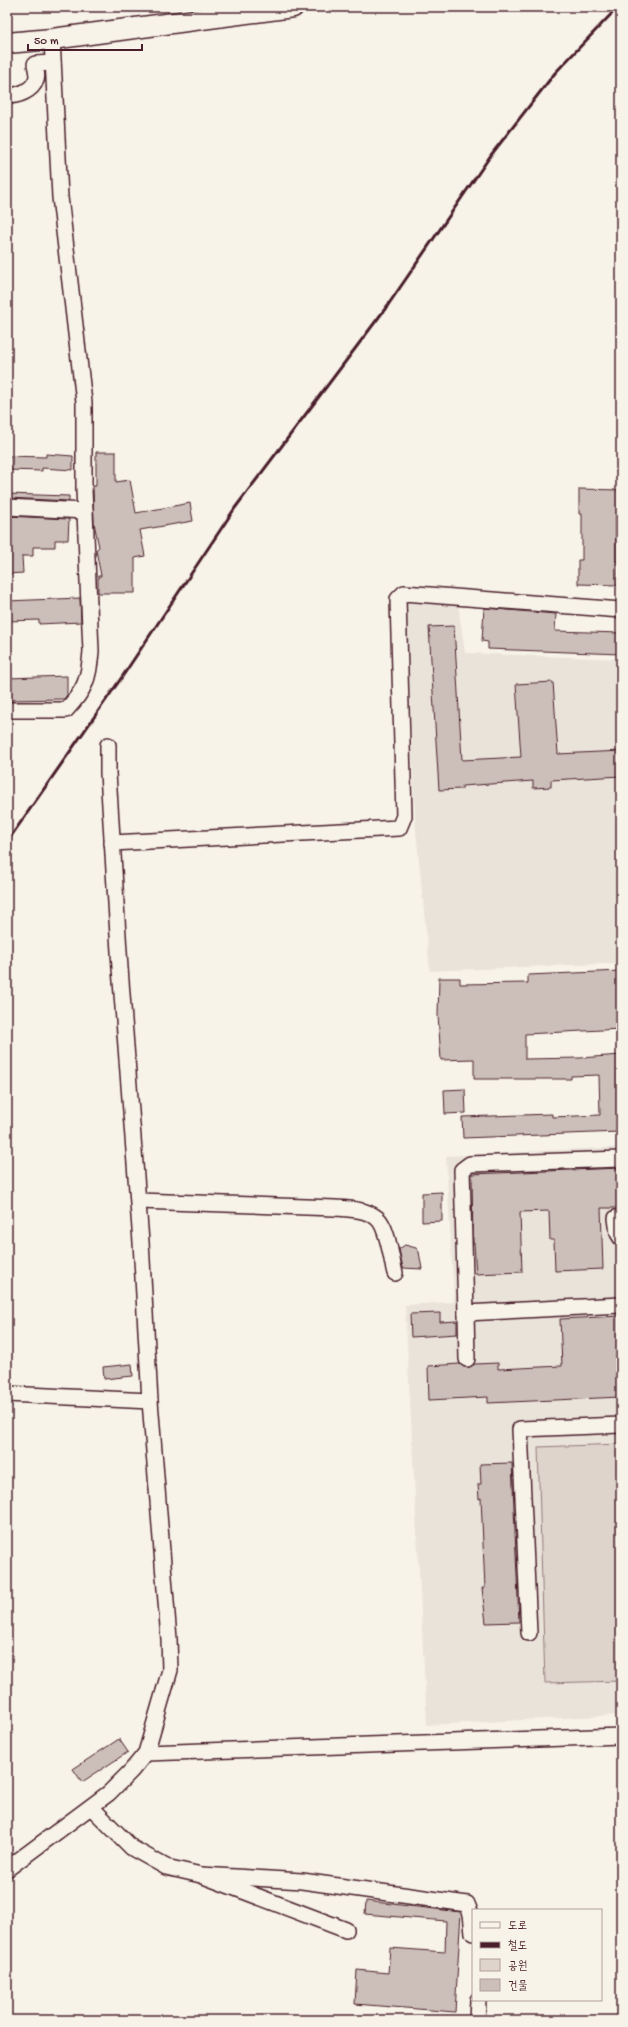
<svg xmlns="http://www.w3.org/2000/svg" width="628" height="2027" font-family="'Gochi Hand','Poor Story',sans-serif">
  <rect width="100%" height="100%" fill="#f7f3e8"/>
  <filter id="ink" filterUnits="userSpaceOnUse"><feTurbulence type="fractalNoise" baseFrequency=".025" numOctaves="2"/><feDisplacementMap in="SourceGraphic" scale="8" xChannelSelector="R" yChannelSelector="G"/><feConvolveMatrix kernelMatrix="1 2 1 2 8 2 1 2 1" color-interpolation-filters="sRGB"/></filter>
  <g filter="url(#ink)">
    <g fill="#eae3da">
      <path d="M 406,602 L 458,604 L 465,653 L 621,659 L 621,963 L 430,971 L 415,821 Z"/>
      <path d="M 621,1147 L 621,1715 L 427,1725 L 405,1305 L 454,1302 L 446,1156 Z"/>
    </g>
    <path fill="#ded4cc" stroke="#947a7c" d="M 621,1444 L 621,1681 L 545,1683 L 538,1447 Z"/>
    <g fill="#ccbfb9" stroke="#4a1f2b">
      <path d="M 96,452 L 116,452 L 116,482 L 130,480 L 136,513 L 190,503 L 193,521 L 140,530 L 145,556 L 135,558 L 135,593 L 98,593 L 98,576 L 101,576 L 96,550 L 99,547 L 94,523 L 93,489 L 93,486 L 96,486 Z"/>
      <path d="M 46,454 L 73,456 L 73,470 L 42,468 L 42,471 L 7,470 L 7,456 L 46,457 Z"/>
      <path d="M 579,489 L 620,490 L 619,514 L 616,514 L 616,561 L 619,561 L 618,585 L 578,584 L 578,560 L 582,560 L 582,514 L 579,514 Z"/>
      <path d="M 7,494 L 69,496 L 69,501 L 7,498 Z"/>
      <path d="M 7,516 L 69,519 L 68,540 L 55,540 L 55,547 L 33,547 L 33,556 L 22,556 L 23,573 L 7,574 Z"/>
      <path d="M 80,598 L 81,622 L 39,624 L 39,620 L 7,621 L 7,601 Z"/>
      <path d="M 484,608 L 556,614 L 555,631 L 621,633 L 621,654 L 488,649 L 488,642 L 482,641 Z"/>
      <path d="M 454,626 L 462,760 L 521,757 L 516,684 L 553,682 L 558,754 L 621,751 L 621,776 L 551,780 L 551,787 L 533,788 L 533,781 L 462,786 L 462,789 L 439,790 L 429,627 Z"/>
      <path d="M 67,676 L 67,695 L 64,699 L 7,700 L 7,678 Z"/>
      <path d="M 621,971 L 621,1029 L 525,1034 L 525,1059 L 580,1058 L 621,1055 L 621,1122 L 619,1122 L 619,1132 L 463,1138 L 462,1117 L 552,1114 L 552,1117 L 600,1115 L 599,1075 L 571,1076 L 571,1079 L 474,1079 L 474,1059 L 441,1060 L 438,1015 L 439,978 L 460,978 L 460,984 L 528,983 L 528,975 Z"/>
      <path d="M 465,1089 L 466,1113 L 445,1114 L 444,1090 Z"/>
      <path d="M 621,1168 L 621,1208 L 601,1208 L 603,1269 L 555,1271 L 554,1240 L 550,1240 L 549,1211 L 520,1212 L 522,1272 L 476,1274 L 474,1243 L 473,1243 L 472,1174 Z"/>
      <path d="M 442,1192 L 442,1221 L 422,1222 L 422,1193 Z"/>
      <path d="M 405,1245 L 416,1248 L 419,1252 L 422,1269 L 403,1268 L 399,1249 Z"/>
      <path d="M 440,1313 L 440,1322 L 457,1321 L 457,1334 L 411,1337 L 410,1314 Z"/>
      <path d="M 621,1316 L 621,1397 L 488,1403 L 488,1397 L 429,1400 L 428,1366 L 460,1364 L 468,1368 L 475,1364 L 498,1363 L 498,1369 L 562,1366 L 560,1319 Z"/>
      <path d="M 132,1364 L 133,1376 L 104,1379 L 103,1367 Z"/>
      <path d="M 512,1463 L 519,1622 L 486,1623 L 482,1588 L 485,1588 L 481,1498 L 479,1499 L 478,1484 L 481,1484 L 480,1464 Z"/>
      <path d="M 119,1739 L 128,1752 L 82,1782 L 73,1769 Z"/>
      <path d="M 366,1901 L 461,1912 L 455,2012 L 355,2004 L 357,1970 L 388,1973 L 390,1948 L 445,1952 L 446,1921 L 365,1914 Z"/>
    </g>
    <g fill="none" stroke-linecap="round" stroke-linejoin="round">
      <g stroke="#4a1f2b" stroke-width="18">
        <g id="minor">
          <path d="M 7,96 C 18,96 32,91 36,80 C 38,76 36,69 35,64 L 53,63"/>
          <path d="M 7,507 L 85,511"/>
          <path d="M 7,710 L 66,710 C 85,690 89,679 91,651 L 84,489 L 84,402 L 60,197 L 52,39"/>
          <path d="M 112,843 L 399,828 L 404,816 L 398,599 L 404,593 L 621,610"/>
          <path d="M 621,1159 L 470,1164 L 462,1170 L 466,1313 L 621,1305"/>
          <path d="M 139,1201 L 335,1208 C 348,1209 366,1209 377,1218 C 388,1227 391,1259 395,1273"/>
          <path d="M 616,1218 L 618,1233 L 621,1238"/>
          <path d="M 466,1313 L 467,1359"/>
          <path d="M 7,1394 L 150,1401"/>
          <path d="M 529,1633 L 520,1429 L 621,1425"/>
          <path d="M 146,1753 L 621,1736"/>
          <path d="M 91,1807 L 132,1848 L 166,1867 L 201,1875 L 346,1930"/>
          <path d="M 7,1869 L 109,1793 L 131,1771 L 146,1753 L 170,1670 L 169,1639 L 150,1401 L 141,1242 L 120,968 L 108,773 L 108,745"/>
          <path d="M 201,1875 L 302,1881 L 467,1904 L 471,1914 L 473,1933"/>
          <path d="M 477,2020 L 478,2000"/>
        </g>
      </g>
      <g stroke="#4a1f2b" stroke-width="23">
        <path id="major" d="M 7,43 L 52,39 L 293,7"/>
      </g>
      <use href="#minor" stroke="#f7f3e8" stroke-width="15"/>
      <use href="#major" stroke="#f7f3e8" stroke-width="20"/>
      <path stroke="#4a1f2b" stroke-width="3" d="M 7,842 L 122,677 L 235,508 L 388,305 L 491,155 L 555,73 L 618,7"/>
    </g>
  </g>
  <rect width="628" height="2027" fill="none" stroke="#f7f3e8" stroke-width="24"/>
  <rect x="12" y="12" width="604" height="2003" fill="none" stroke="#4a1f2b" stroke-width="1.5" filter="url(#ink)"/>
  <rect x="472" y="1909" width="130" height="92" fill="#f7f3e8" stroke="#b29e9c"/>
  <rect x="480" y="1922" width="20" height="6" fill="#f7f3e8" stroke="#b29e9c"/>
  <text x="508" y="1929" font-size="12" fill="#4a1f2b">도로</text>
  <rect x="480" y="1942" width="20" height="6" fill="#4a1f2b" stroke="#b29e9c"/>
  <text x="508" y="1949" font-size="12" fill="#4a1f2b">철도</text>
  <rect x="480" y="1959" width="20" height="12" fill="#ded4cc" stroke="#b29e9c"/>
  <text x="508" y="1969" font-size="12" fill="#4a1f2b">공원</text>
  <rect x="480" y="1979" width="20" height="12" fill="#ccbfb9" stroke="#b29e9c"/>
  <text x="508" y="1989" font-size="12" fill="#4a1f2b">건물</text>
  <path d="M28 44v6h114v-6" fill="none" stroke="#4a1f2b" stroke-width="2"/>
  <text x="34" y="44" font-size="12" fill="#4a1f2b" stroke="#f7f3e8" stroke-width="3" paint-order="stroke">50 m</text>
</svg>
